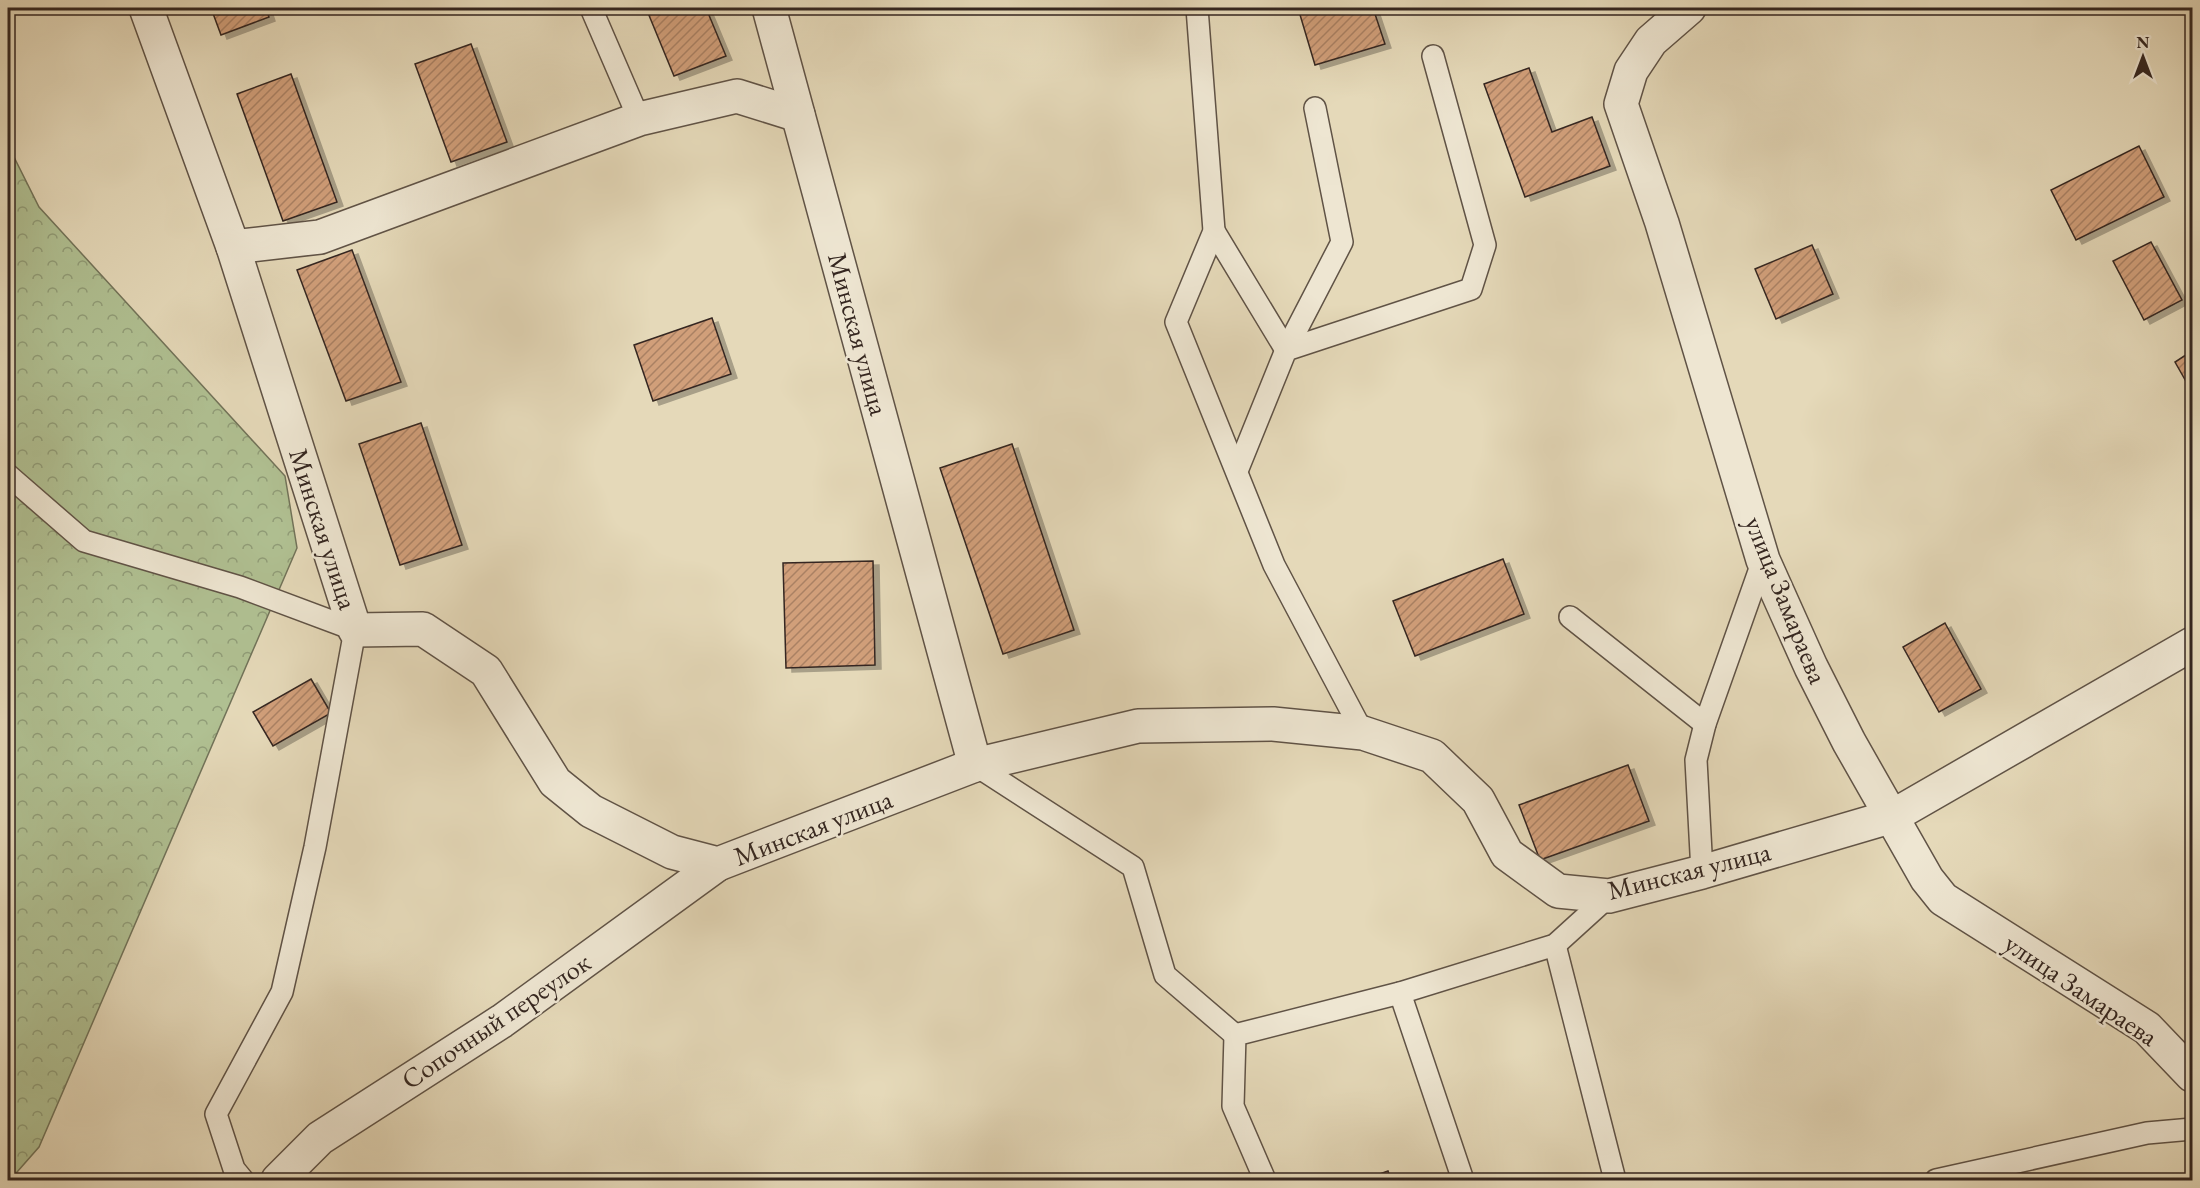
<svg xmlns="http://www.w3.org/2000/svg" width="2200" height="1188" font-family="'EB Garamond',serif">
  <defs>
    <pattern id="forest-crowns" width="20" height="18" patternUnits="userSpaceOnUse" patternTransform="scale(1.5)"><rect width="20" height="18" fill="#b0c092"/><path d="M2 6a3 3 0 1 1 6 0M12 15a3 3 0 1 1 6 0" fill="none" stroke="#909c77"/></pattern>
    <pattern id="building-hatch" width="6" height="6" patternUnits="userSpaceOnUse" patternTransform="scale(1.5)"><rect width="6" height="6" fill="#d19f7a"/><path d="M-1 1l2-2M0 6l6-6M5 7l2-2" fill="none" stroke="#aa8164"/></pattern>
    <filter id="shadow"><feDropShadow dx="6" dy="4" stdDeviation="0" flood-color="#0004"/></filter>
  </defs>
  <rect width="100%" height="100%" fill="#e5d9b9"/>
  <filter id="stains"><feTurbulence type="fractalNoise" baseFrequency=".00333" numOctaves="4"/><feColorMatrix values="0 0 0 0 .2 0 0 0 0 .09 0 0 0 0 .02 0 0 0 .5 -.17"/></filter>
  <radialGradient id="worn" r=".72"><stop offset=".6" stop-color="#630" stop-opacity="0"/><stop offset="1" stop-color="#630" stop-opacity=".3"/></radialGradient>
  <path fill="url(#forest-crowns)" stroke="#727359" stroke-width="1.5" d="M 8,139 L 9,147 L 39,207 L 285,476 L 297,548 L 39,1147 L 10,1180 L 8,1180 Z"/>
  <g fill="url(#building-hatch)" stroke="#342620" stroke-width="1.5" filter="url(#shadow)">
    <path d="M 211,8 L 266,8 L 269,17 L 221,35 Z"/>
    <path d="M 646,8 L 706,8 L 726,56 L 674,76 Z"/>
    <path d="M 1298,8 L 1373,8 L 1385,44 L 1315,65 Z"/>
    <path d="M 471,44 L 507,142 L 451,162 L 415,64 Z"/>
    <path d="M 1529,68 L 1552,132 L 1592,117 L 1610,166 L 1525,197 L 1484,84 Z"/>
    <path d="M 291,74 L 337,202 L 283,221 L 237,94 Z"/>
    <path d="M 2139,146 L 2164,197 L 2076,240 L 2051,190 Z"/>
    <path d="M 2151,242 L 2182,300 L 2144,320 L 2113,261 Z"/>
    <path d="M 1812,245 L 1833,294 L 1776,319 L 1755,269 Z"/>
    <path d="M 352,250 L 401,382 L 346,401 L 297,270 Z"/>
    <path d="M 712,318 L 731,374 L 653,401 L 634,345 Z"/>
    <path d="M 2192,351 L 2192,392 L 2175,362 Z"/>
    <path d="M 421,423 L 462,545 L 400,565 L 359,444 Z"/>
    <path d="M 1012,444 L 1074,630 L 1003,654 L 940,468 Z"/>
    <path d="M 1503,559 L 1524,614 L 1415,656 L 1393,601 Z"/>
    <path d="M 873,561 L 875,665 L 786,668 L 783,563 Z"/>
    <path d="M 1945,623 L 1981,689 L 1939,712 L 1903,647 Z"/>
    <path d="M 311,679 L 331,713 L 273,746 L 253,712 Z"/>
    <path d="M 1628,765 L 1649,821 L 1540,860 L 1519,805 Z"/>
    <path d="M 1388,1171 L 1391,1180 L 1363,1180 Z"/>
  </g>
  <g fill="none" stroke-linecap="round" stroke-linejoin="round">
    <g stroke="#605346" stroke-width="24">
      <g id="lane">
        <path d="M 591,8 L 639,119"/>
        <path d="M 1197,8 L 1214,231 L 1176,322 L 1274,565 L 1363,733"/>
        <path d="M 1214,231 L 1286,350"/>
        <path d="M 1286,350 L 1342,242 L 1315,108"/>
        <path d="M 1237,471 L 1286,350 L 1471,289 L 1485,245 L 1433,56"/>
        <path d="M 8,475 L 84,541 L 240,587 L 355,630 L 315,847 L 282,992 L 216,1114 L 234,1169 L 243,1180"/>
        <path d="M 1570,617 L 1705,724"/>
        <path d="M 975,765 L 1133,867 L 1165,975 L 1235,1035"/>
        <path d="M 1702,872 L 1696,760 L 1705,724 L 1763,560"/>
        <path d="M 1555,945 L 1615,1180"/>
        <path d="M 1400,993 L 1463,1180"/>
        <path d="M 1265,1180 L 1233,1106 L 1235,1035 L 1400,993 L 1555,945 L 1609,896"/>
        <path d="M 1936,1180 L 2147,1133 L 2192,1129"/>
      </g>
    </g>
    <g stroke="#605346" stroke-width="36">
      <g id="street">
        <path d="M 146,8 L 233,247 L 355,630 L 423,629 L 486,671 L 555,782 L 591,811 L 672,852 L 718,864 L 975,765 L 1138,726 L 1273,724 L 1363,733 L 1432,756 L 1478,800 L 1507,854 L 1558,891 L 1609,896 L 1702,872 L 1893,816 L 2192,644"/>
        <path d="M 769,8 L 975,765"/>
        <path d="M 1689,8 L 1651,41 L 1631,71 L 1621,104 L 1662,223 L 1763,560 L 1811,667 L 1849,742 L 1927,879 L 1943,899 L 2147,1028 L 2192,1075"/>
        <path d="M 233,247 L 320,237 L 639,119 L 737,96 L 798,115"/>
        <path d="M 278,1180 L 320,1138 L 502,1021 L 718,864"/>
      </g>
    </g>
    <use href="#lane" stroke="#eee6d2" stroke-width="21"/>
    <use href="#street" stroke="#eee6d2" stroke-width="33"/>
  </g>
  <g text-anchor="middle" stroke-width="5" stroke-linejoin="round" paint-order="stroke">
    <g font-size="27" fill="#342620" stroke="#eee6d2">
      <text transform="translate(858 334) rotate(75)" y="9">Минская улица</text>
      <text transform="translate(323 529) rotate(72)" y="9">Минская улица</text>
      <text transform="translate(1786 600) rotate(68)" y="9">улица Замараева</text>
      <text transform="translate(813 828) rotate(-21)" y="9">Минская улица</text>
      <text transform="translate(1689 871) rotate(-14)" y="9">Минская улица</text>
      <text transform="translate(2081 990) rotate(34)" y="9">улица Замараева</text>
      <text transform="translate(496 1021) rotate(-34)" y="9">Сопочный переулок</text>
    </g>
  </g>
  <rect width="2200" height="1188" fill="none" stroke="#e5d9b9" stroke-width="30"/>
  <rect x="9" y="9" width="2182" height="1170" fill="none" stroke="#342620" stroke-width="3"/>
  <rect x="15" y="15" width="2170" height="1158" fill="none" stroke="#342620" stroke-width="1.5"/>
  <g transform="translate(2143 57)" stroke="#eee6d2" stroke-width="4.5" paint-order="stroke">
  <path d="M0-4.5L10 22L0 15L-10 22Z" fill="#342620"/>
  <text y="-9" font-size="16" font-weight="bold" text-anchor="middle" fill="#342620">N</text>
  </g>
  <rect width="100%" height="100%" filter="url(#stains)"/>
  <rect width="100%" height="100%" fill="url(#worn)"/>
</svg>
